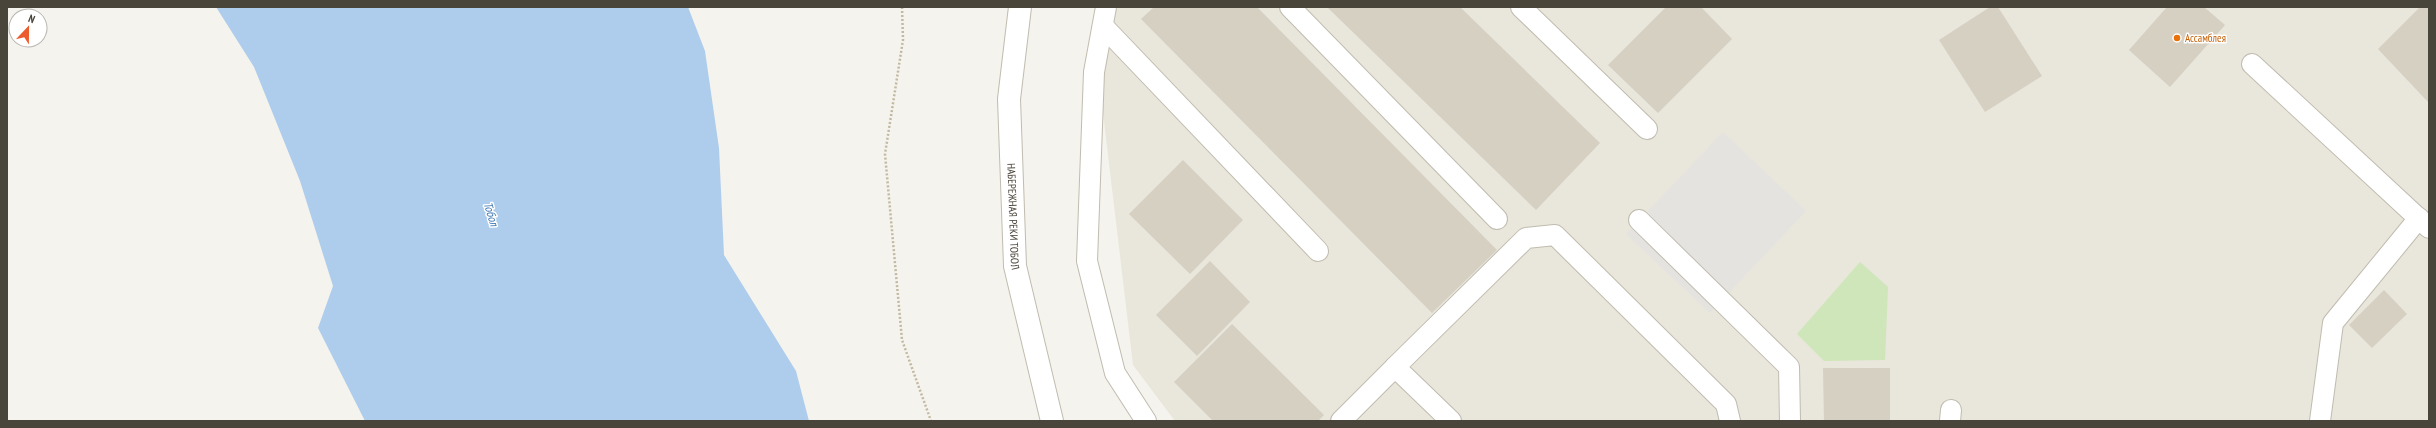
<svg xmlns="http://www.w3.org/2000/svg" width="2436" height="428" font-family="'PT Sans Narrow',sans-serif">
  <rect width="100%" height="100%" fill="#f5f3ed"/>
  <path fill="#e9e6db" d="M 1114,7 L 2429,7 L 2429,421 L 1175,421 L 1133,365 L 1098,71 Z"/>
  <path fill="#cee6b9" d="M 1860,262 L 1888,287 L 1885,360 L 1824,361 L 1797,334 Z"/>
  <path fill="#e5e3e0" d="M 1723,132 L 1806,211 L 1710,313 L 1626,234 Z"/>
  <path fill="#aecded" d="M 216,7 L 688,7 L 705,51 L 719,148 L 724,255 L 796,371 L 809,421 L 365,421 L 318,328 L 333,286 L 300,181 L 254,67 Z"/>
  <g fill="#d6d0c3">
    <path d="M 1154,7 L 1257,7 L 1497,250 L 1432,313 L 1141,19 Z"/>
    <path d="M 1327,7 L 1460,7 L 1600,143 L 1536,210 Z"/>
    <path d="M 1666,7 L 1701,7 L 1732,39 L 1658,113 L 1608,65 Z"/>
    <path d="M 1990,7 L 1998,7 L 2042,76 L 1985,112 L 1939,40 Z"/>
    <path d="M 2167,7 L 2204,7 L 2225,25 L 2170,87 L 2129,50 Z"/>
    <path d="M 2420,7 L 2429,7 L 2429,103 L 2378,49 Z"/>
    <path d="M 1183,160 L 1243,220 L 1190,274 L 1129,214 Z"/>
    <path d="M 1210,261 L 1250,302 L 1197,356 L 1156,315 Z"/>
    <path d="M 2384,290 L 2407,314 L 2372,348 L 2349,325 Z"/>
    <path d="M 1232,324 L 1324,415 L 1318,421 L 1213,421 L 1174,382 Z"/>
    <path d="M 1823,368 L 1890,368 L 1890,421 L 1824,421 Z"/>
  </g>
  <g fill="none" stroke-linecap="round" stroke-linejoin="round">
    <g stroke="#c0bcaf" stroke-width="22">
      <g id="service">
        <path d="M 1106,7 L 1094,72 L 1087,261 L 1115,373 L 1146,421"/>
        <path d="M 1290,7 L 1497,219"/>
        <path d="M 1521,7 L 1647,129"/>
        <path d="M 1103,26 L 1318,251"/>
        <path d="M 2252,64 L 2429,228"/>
        <path d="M 1639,220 L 1789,367 L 1790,421"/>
        <path d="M 1395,367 L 1526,238 L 1555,235 L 1726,404 L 1730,421"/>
        <path d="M 1341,421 L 1395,367 L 1451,421"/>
        <path d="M 1950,421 L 1951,410"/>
        <path d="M 2320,421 L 2333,323 L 2419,218"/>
      </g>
    </g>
    <g stroke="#c0bcaf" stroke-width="24">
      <g id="pedestrian">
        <path id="s1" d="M 1020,7 L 1009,99 L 1015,266 L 1052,421"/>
      </g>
    </g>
    <path stroke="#c1b9a1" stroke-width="2.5" stroke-dasharray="2 2" stroke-linecap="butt" d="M 902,7 L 903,40 L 885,154 L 902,340 L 931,421"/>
    <use href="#service" stroke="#fff" stroke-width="20"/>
    <use href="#pedestrian" stroke="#fff" stroke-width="22"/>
  </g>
  <circle fill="#e8710a" stroke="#fff" stroke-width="1.5" cx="2177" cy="38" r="4"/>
  <g text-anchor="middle" stroke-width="3" stroke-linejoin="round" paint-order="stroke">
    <g font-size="11" fill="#c56008" stroke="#fff" text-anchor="start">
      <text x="2185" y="42">Ассамблея</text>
    </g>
    <g font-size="11" fill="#4a453a" stroke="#fff">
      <text dy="4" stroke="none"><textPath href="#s1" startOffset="210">НАБЕРЕЖНАЯ РЕКИ ТОБОЛ</textPath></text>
    </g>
    <g font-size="12" font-style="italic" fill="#3973b0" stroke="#fff">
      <text transform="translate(491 214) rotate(73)" y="4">Тобол</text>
    </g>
  </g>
  <rect width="2436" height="428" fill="none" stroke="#4a453a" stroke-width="16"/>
  <g transform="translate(28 28) rotate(22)"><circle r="19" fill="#ffffff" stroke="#b7b5b0"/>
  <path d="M0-3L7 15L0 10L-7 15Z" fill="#ec5b2c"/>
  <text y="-6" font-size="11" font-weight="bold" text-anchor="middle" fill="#4a453a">N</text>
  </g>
</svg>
